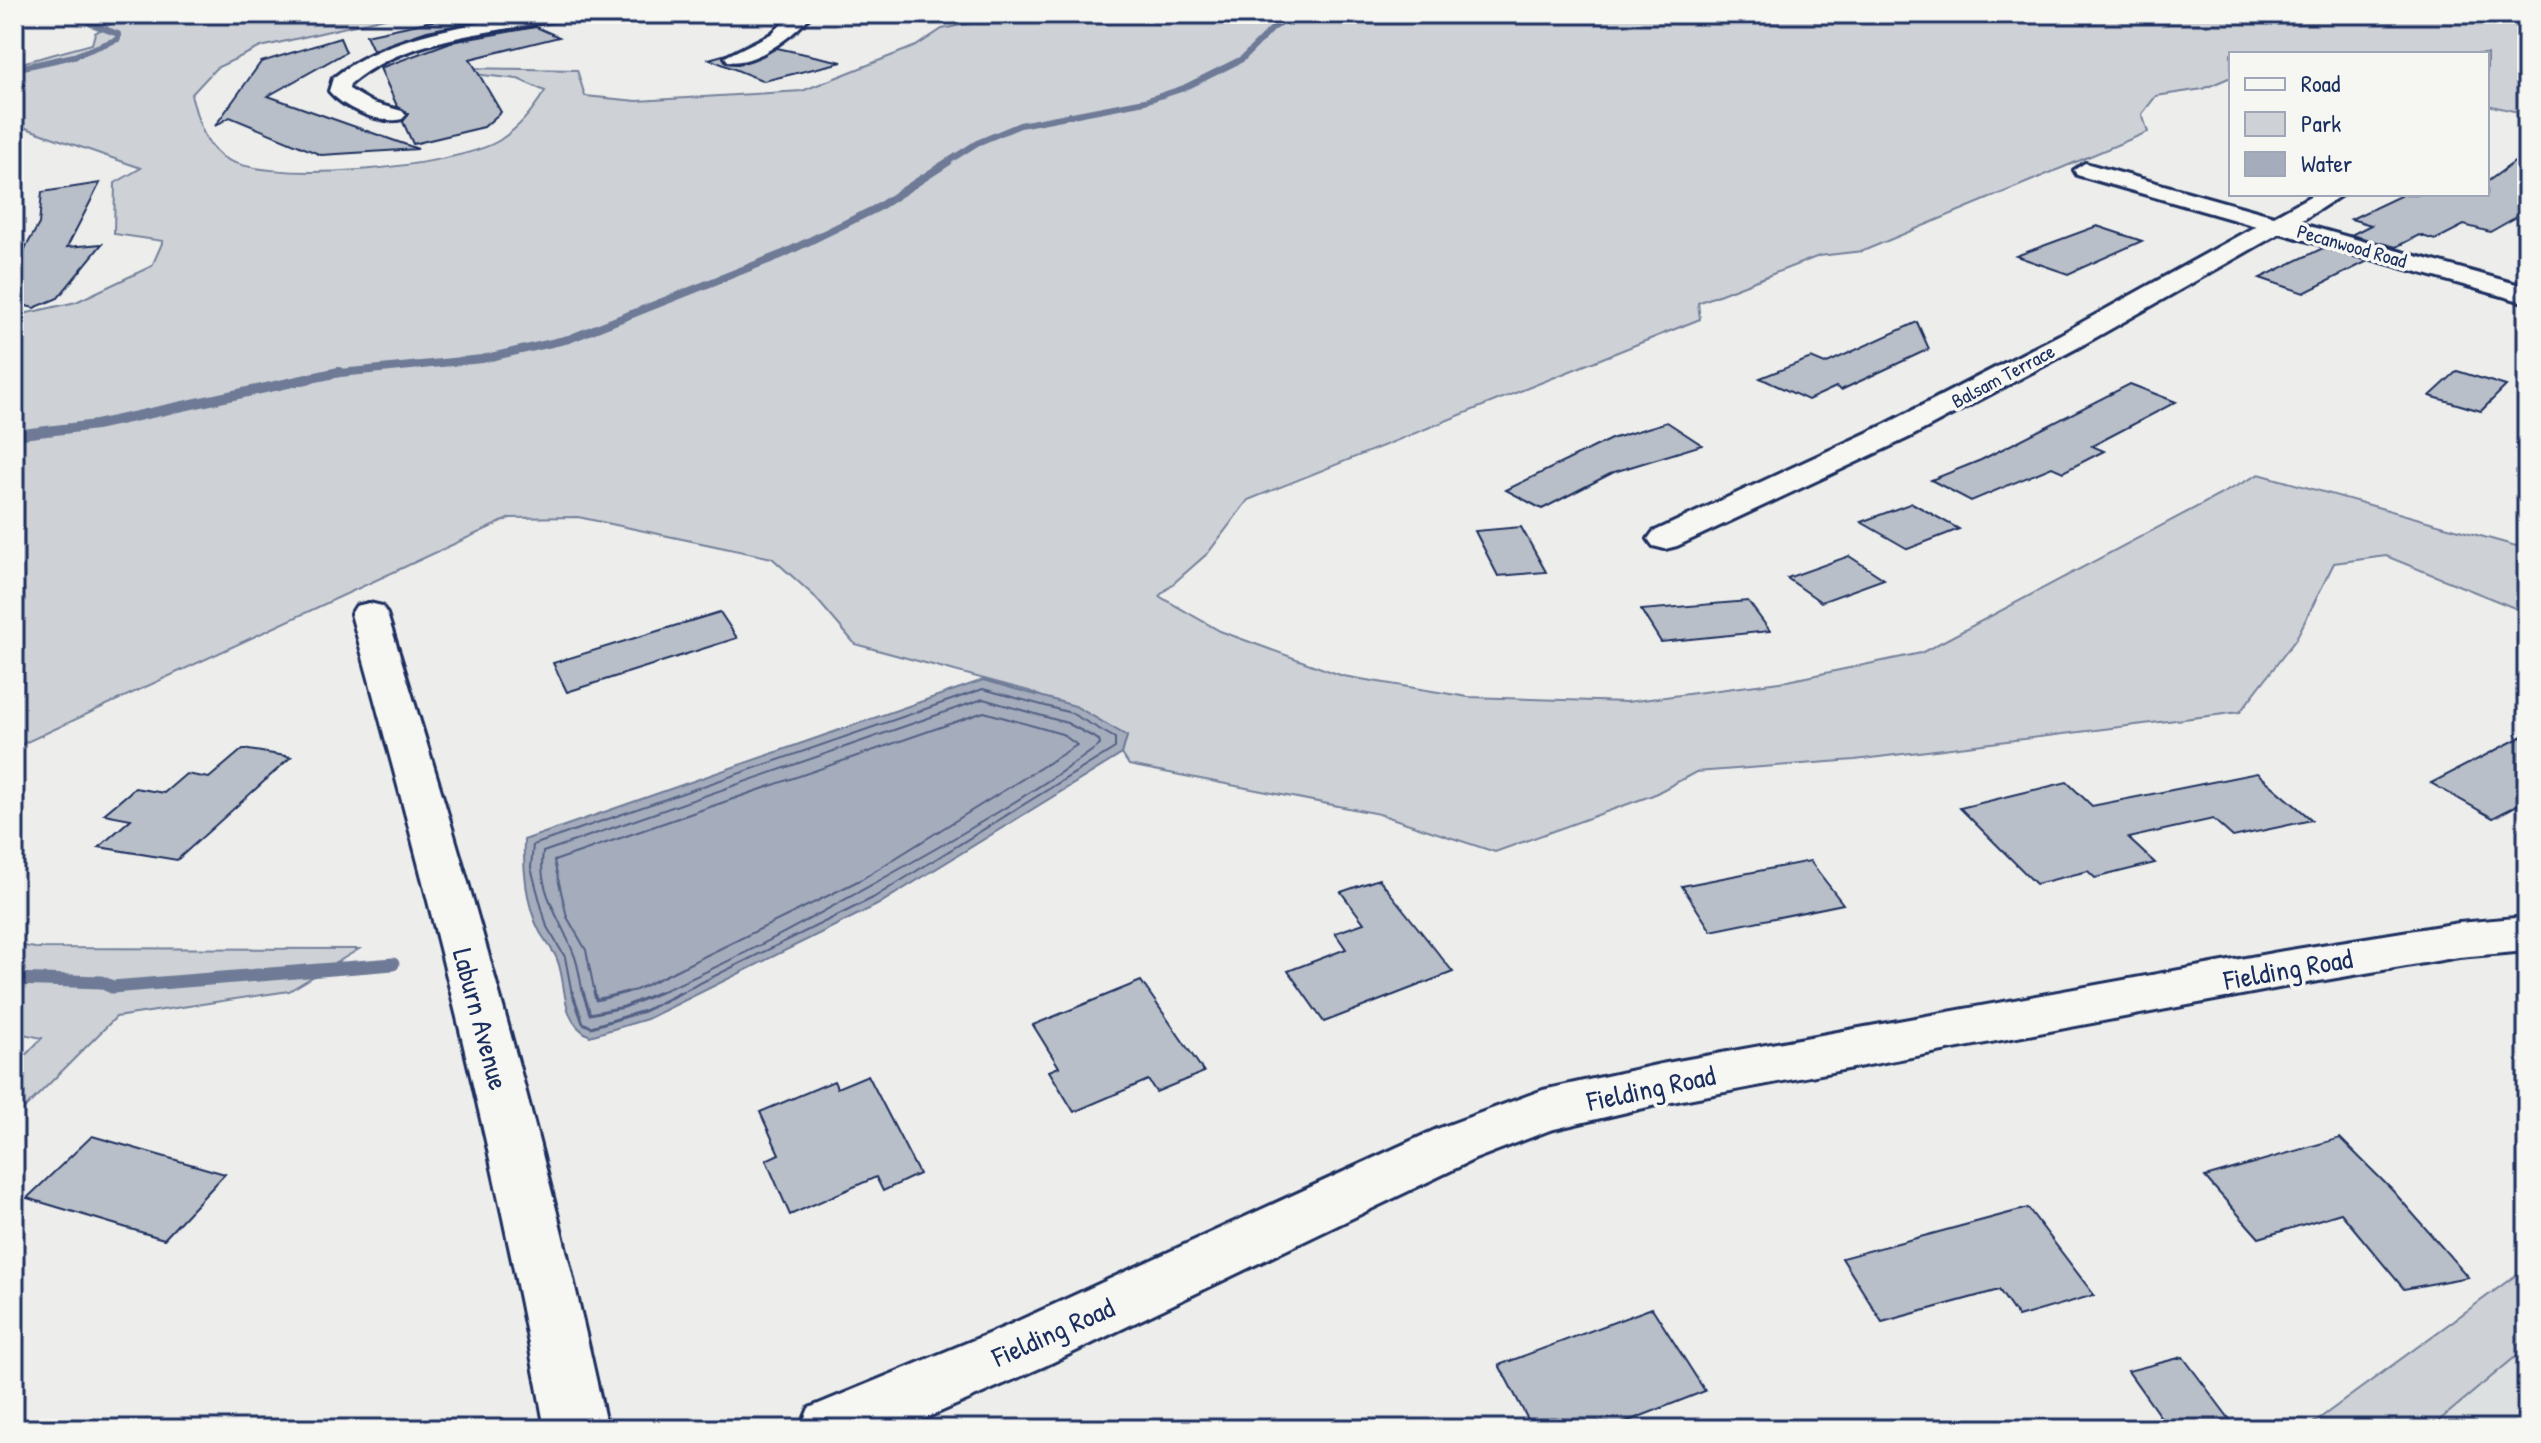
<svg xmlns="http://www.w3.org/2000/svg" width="2541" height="1443" font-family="'Patrick Hand',sans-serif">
  <rect width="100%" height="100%" fill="#edeeec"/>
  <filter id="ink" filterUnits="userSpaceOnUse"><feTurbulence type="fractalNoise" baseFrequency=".0125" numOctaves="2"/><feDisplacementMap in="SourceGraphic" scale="16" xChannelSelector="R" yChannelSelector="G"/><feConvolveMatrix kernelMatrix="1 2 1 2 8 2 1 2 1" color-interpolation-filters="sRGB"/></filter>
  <g filter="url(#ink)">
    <path fill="#dde0e1" d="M 2527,1267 L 2527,1429 L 2305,1429 Z"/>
    <g fill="#ced2d7" stroke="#74809a" stroke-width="2">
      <path d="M 128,14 L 402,14 L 261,47 L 216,68 L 191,95 C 197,115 202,141 220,155 C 260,188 458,167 500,140 C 520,127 532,111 545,91 L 518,79 L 455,72 L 467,68 L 577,70 L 585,96 L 637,101 L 802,91 L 916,46 L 942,29 L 1000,17 L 2527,14 L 2527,114 L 2487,105 L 2487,54 L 2231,54 L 2231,77 L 2203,89 L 2156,96 L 2142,114 L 2148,132 L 1863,251 L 1819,256 L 1698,303 L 1700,319 L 1248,500 L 1208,553 L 1159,596 L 1220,631 L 1343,676 L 1468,697 L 1627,702 L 1787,681 L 1921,653 L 2259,474 L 2527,549 L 2527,613 L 2386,556 L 2334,563 L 2296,639 L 2240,712 L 1855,760 L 1696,772 L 1653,795 L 1495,852 L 1379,814 L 1129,765 L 1122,754 L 1127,736 L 1029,691 L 855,644 L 814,596 L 772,558 L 578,517 L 510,518 L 14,748 L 14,316 L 76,302 L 152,266 L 163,241 L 114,234 L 115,183 L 141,168 L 14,124 L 14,65 L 92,44 L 95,33 Z"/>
      <path d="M 14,944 L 35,948 L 359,949 L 289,991 L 116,1017 L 14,1119 L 14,1067 L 42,1038 L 14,1032 Z"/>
      <path d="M 2527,1267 L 2527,1347 L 2429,1429 L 2305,1429 Z"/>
    </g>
    <path fill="#a5acbc" stroke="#6e7a96" stroke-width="2" d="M 983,680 L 1075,706 L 1127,736 L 1122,754 L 877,905 L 647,1019 L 590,1036 C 559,1021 568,986 557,959 C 553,949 545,941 540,932 C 526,906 523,868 524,840 Z"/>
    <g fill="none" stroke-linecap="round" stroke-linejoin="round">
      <g stroke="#526184" stroke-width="2">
        <path d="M 572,994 L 565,957 L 547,927 L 531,868 L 533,845 L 983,689 L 1071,713 L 1115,738 L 1115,748 L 873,898 L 678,994"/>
        <path d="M 583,994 C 580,980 579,965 573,952 C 560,918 537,890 543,852 L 983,699 L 1067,723 L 1099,740 L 1100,745 C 1031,795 957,837 882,879 C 808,920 733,962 655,994"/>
        <path d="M 595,994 L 586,950 L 567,917 L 554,861 L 984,712 L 1062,734 L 1077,745 L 862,879 L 636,990 L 619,994"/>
      </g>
      <g stroke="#526184" stroke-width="3">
        <path d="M 572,992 L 583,1023 L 591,1027 L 644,1011 L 682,992"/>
        <path d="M 583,992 L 590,1014 L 624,1007 L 660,992"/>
        <path d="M 594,992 L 596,1000 L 627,992"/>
      </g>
      <g stroke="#6e7a96" stroke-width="6">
        <path d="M 14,69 L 74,56 L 118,39 L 118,34 L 91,24 L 84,17 L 87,14"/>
        <path d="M 944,164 L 977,143 L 1020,125 L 1145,101 L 1184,88 L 1242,59 L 1273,28 L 1297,14"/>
      </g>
      <path stroke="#6e7a96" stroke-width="8" d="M 330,374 L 482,359 L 569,339 L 783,254 L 877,208 L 948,162"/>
      <path stroke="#6e7a96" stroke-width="10" d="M 14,435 L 96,425 L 339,372"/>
      <path stroke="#6e7a96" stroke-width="13" d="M 14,979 L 101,982 L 112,987 L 393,964"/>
    </g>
    <g fill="#b9bfc8" stroke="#1b2f5e" stroke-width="2">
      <path d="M 465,14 L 510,15 L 427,31 L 373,50 L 366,35 Z"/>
      <path d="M 536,27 L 559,37 L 470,59 L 501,112 L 484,127 L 413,144 L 403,122 L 408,113 L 397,106 L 380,68 L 451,42 Z"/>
      <path d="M 340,38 L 346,52 L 268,96 L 418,149 L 321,155 L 230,117 L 215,126 L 261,62 Z"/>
      <path d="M 777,48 L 842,62 L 764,81 L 709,59 L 723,55 L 726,63 L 739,64 Z"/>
      <path d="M 2527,153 L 2527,211 L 2490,232 L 2464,225 L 2435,240 L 2419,235 L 2396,247 L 2351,235 L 2371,225 L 2351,219 L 2404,194 L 2487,194 L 2487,182 Z"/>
      <path d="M 100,183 L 67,247 L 102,244 L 58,298 L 34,308 L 14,303 L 14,268 L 39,224 L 42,192 Z"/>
      <path d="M 2097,226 L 2142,241 L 2068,274 L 2016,256 Z"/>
      <path d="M 2323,248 L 2368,261 L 2304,293 L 2260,278 Z"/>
      <path d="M 1917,322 L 1929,349 L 1841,390 L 1836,387 L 1808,400 L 1760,378 L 1811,358 L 1825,364 Z"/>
      <path d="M 2457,371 L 2506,386 L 2481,411 L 2430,396 Z"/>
      <path d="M 2130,384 L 2176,402 L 2092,446 L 2104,451 L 2063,472 L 2052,467 L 1971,501 L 1931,480 L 1981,460 Z"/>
      <path d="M 1667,422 L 1702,445 L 1614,472 L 1542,509 L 1506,490 L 1611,439 Z"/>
      <path d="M 1912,503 L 1959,529 L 1908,549 L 1861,522 Z"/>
      <path d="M 1521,527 L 1546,572 L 1498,576 L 1475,531 Z"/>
      <path d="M 1849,556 L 1884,579 L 1821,602 L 1787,578 Z"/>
      <path d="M 1748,601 L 1770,631 L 1661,642 L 1641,610 Z"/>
      <path d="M 720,612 L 737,638 L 567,692 L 553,663 Z"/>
      <path d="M 2527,734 L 2527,800 L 2493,818 L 2431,783 Z"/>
      <path d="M 243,749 L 291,757 L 177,860 L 99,847 L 131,819 L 104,814 L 135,788 L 164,793 L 186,774 L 209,778 Z"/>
      <path d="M 2257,773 L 2312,820 L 2233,837 L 2213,819 L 2128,838 L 2155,863 L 2095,878 L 2088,871 L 2036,884 L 1960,808 L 2067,782 L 2092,806 Z"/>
      <path d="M 1810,861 L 1843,904 L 1711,931 L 1682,886 Z"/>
      <path d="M 1379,879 L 1453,972 L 1324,1022 L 1288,971 L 1346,949 L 1335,933 L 1364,923 L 1341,892 Z"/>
      <path d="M 1141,981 L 1204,1072 L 1156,1092 L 1148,1080 L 1074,1112 L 1049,1071 L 1059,1067 L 1033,1025 Z"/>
      <path d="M 868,1075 L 919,1174 L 883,1191 L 876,1177 L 790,1215 L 766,1160 L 779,1154 L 760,1112 L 834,1081 L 837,1088 Z"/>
      <path d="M 92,1136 L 225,1174 L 164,1239 L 27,1198 Z"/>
      <path d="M 2340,1138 L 2393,1191 L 2468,1277 L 2404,1289 L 2341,1213 L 2259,1238 L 2205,1177 Z"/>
      <path d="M 2028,1208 L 2094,1295 L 2018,1317 L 1999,1290 L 1882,1322 L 1842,1258 Z"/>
      <path d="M 1652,1308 L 1705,1391 L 1608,1429 L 1533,1429 L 1499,1365 Z"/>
      <path d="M 2183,1357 L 2237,1429 L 2169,1429 L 2128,1371 Z"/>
    </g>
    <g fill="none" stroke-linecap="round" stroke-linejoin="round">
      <g stroke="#1b2f5e" stroke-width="6">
        <g id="minor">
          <path d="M 533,14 L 571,14 L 562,19 C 493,33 405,37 350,84 L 349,89 L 373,103 L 402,111 L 406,115 L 402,119 C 381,125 343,108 329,91 L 333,78 C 387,34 466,26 533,14 Z"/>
          <path d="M 793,14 L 812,14 C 797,33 754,67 728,61 L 725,57 L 771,34 Z"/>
          <path d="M 2085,163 L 2274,216 L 2314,194 L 2343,194 L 2298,223 L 2527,287 L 2527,303 L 2280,233 L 2079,347 L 1908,438 L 1677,546 L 1665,549 L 1653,546 L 1648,539 L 1653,532 L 1886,424 L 2059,335 L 2256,226 L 2077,175 L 2074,170 Z"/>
          <path d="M 369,603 L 382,606 L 387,614 C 471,883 548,1153 607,1429 L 545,1429 C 495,1154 426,883 351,614 L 356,606 Z"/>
          <path d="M 2527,917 L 2527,951 L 2459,957 L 2284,987 L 1661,1104 L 1550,1130 L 1475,1159 L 1047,1365 L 901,1429 L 800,1429 L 809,1408 L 1005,1327 L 1437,1129 L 1543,1090 L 1661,1064 L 2284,951 L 2459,923 Z"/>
        </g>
      </g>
      <use href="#minor" fill="#f6f6f2" fill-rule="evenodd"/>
    </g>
  </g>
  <g text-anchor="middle" stroke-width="7" stroke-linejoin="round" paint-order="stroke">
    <g font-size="20" fill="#1b2f5e" stroke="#f6f6f2">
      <text transform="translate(2352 246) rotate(16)" y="7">Pecanwood Road</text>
      <text transform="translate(2003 376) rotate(-28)" y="7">Balsam Terrace</text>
    </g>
    <g font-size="28" fill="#1b2f5e" stroke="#f6f6f2">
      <text transform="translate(2288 969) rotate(-10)" y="10">Fielding Road</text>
      <text transform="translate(481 1019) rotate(75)" y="10">Laburn Avenue</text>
      <text transform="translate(1651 1088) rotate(-12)" y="10">Fielding Road</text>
      <text transform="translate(1053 1332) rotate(-24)" y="10">Fielding Road</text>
    </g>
  </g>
  <rect width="2541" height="1443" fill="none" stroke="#f6f6f2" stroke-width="48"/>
  <rect x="24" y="24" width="2493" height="1395" fill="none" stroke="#1b2f5e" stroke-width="3" filter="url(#ink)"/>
  <rect x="2229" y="52" width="260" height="144" fill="#f6f6f2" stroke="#9ea6b7" stroke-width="2"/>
  <rect x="2245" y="78" width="40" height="12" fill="#f6f6f2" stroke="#9ea6b7" stroke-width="2"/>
  <text x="2301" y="92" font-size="24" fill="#1b2f5e">Road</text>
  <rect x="2245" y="112" width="40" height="24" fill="#ced2d7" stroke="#9ea6b7" stroke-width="2"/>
  <text x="2301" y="132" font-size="24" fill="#1b2f5e">Park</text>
  <rect x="2245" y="152" width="40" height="24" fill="#a5acbc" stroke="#9ea6b7" stroke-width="2"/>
  <text x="2301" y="172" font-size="24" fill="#1b2f5e">Water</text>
</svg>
